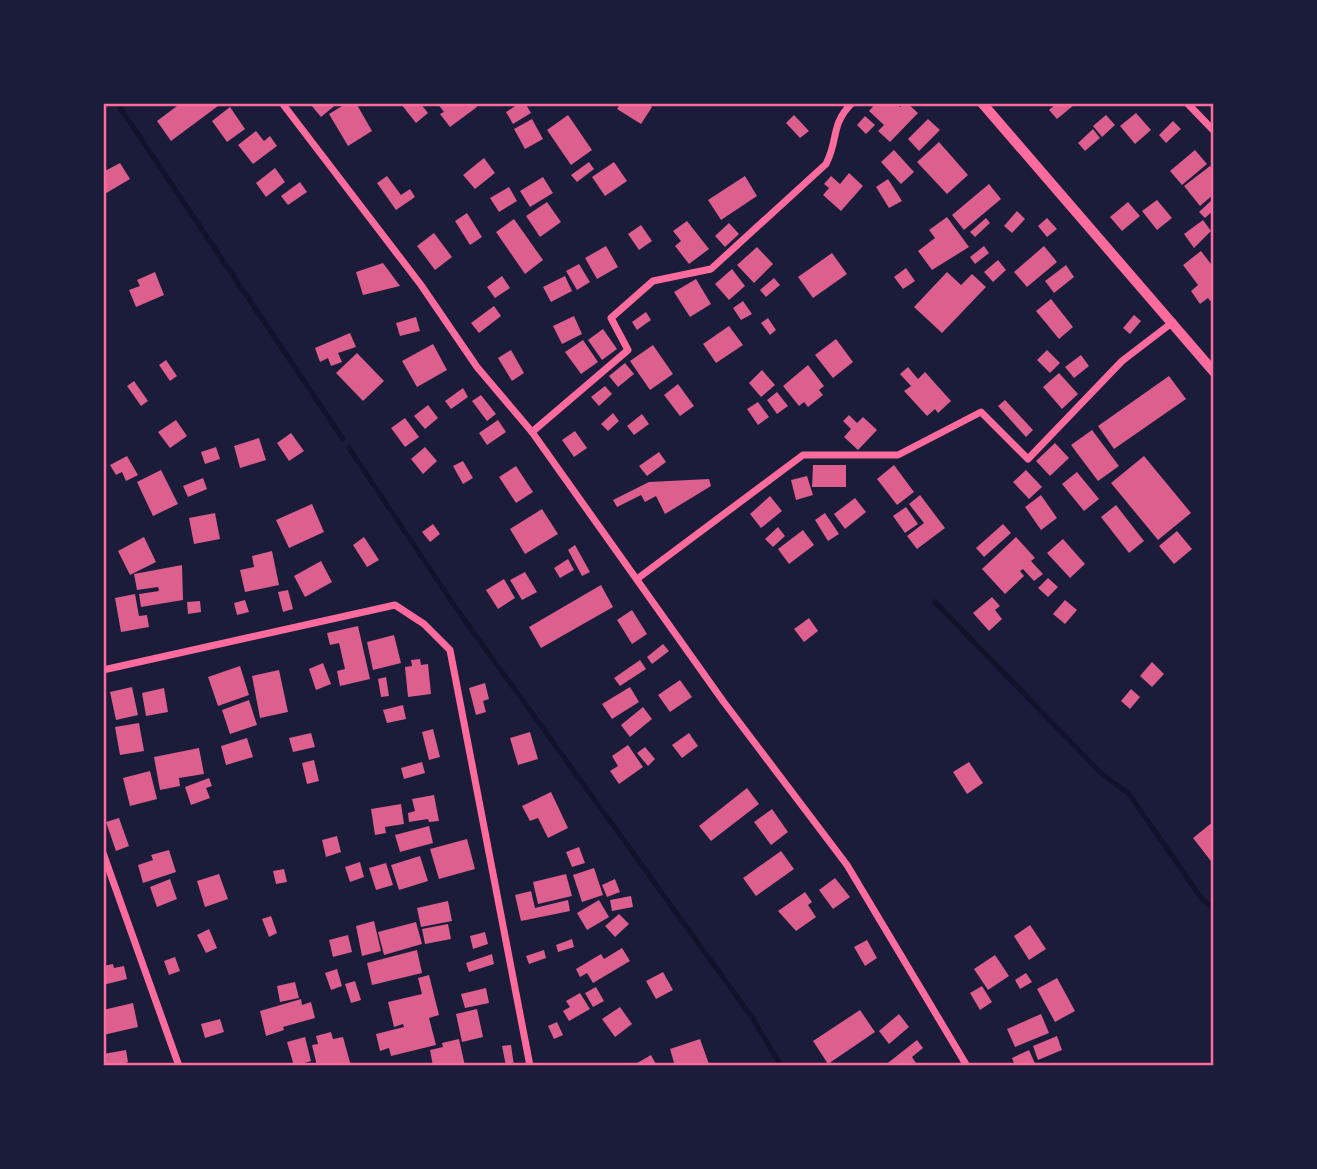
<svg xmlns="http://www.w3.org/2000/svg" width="1317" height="1169" font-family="'Zilla Slab',serif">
  <rect width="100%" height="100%" fill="#1b1b3a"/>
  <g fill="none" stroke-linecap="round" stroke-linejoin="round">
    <g stroke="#12122b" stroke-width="5">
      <path d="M 117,103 L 343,439"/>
      <path d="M 349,448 L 456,608 L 753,1019 L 781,1066"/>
      <path d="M 935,602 L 1101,773 L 1129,794 L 1202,899 L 1214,909"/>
    </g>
  </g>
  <g fill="#dd5f8e">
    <path d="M 181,103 L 222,103 L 171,141 L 157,121 Z"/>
    <path d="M 313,103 L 338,103 L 321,117 L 311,105 Z"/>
    <path d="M 347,103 L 356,103 L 372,131 L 348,146 L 329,114 Z"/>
    <path d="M 420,103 L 428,113 L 416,123 L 401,104 Z"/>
    <path d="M 437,103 L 474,103 L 477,107 L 450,127 L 440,114 L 444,112 Z"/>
    <path d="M 520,103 L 525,103 L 531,113 L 513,124 L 506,112 Z"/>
    <path d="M 621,103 L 646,103 L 652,107 L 641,124 L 617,109 Z"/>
    <path d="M 876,103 L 896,103 L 900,107 L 907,103 L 918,113 L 890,142 L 878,131 L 884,125 L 869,111 Z"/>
    <path d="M 1057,103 L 1073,103 L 1074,105 L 1057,119 L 1049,110 Z"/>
    <path d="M 230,107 L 245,129 L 227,142 L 212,121 Z"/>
    <path d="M 1136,113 L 1151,130 L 1135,144 L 1120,126 Z"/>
    <path d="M 568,115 L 592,150 L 571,165 L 547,130 Z"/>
    <path d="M 794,115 L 809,131 L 800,138 L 786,123 Z"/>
    <path d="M 1106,115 L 1115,125 L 1102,137 L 1093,126 Z"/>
    <path d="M 865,116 L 875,125 L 866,134 L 857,125 Z"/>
    <path d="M 532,119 L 543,139 L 525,149 L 514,129 Z"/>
    <path d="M 928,119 L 940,130 L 919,151 L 908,139 Z"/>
    <path d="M 1173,121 L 1181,129 L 1166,143 L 1159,135 Z"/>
    <path d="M 1093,129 L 1100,138 L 1085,151 L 1078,143 Z"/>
    <path d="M 256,131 L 264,141 L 270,136 L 277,146 L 253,164 L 238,145 Z"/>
    <path d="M 939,142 L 968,175 L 947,194 L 917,162 Z"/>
    <path d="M 894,150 L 914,172 L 901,184 L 881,162 Z"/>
    <path d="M 1195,150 L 1207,164 L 1182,185 L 1170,171 Z"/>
    <path d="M 484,158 L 495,173 L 475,189 L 463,175 Z"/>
    <path d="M 589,162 L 594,169 L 577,182 L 571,175 Z"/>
    <path d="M 614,162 L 627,181 L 605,196 L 592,177 Z"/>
    <path d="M 120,163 L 130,179 L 103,195 L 103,172 Z"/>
    <path d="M 1210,166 L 1214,171 L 1214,194 L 1200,206 L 1184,186 Z"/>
    <path d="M 275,168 L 285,182 L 266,197 L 256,183 Z"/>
    <path d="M 849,173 L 863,186 L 841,211 L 823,195 L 829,188 L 824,184 L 831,176 L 840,184 Z"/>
    <path d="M 387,176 L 401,195 L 410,189 L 415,197 L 396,210 L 377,183 Z"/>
    <path d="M 745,176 L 757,196 L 721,220 L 708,200 Z"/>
    <path d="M 543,177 L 553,193 L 530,207 L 520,191 Z"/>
    <path d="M 888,179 L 902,201 L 889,208 L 876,187 Z"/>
    <path d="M 300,182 L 307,192 L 288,205 L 281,196 Z"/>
    <path d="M 989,184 L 1001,199 L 964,230 L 952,215 Z"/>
    <path d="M 509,187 L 517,201 L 499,212 L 490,198 Z"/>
    <path d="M 1214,198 L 1214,210 L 1205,218 L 1199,212 Z"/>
    <path d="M 1157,200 L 1172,218 L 1157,230 L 1142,211 Z"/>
    <path d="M 547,202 L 561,222 L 540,237 L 526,216 Z"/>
    <path d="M 1128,202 L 1140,216 L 1122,231 L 1110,217 Z"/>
    <path d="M 1017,211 L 1025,219 L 1012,233 L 1004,226 Z"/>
    <path d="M 467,213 L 482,237 L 470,245 L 455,221 Z"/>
    <path d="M 947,217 L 969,247 L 932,270 L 918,251 L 935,238 L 929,230 Z"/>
    <path d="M 986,218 L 990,223 L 975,237 L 970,232 Z"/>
    <path d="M 1047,218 L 1057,229 L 1047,237 L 1038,226 Z"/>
    <path d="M 514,219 L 543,260 L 525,274 L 496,232 Z"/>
    <path d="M 1203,220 L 1211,231 L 1194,248 L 1184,234 Z"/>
    <path d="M 687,221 L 709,249 L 689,264 L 675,246 L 681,241 L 673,231 Z"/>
    <path d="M 729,223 L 739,234 L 725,247 L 715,236 Z"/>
    <path d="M 641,225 L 652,241 L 639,250 L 628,234 Z"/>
    <path d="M 434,233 L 452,257 L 435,270 L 417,246 Z"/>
    <path d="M 606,246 L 618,267 L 597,279 L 585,258 Z"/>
    <path d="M 984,246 L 989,253 L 975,264 L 970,257 Z"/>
    <path d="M 1044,246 L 1057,262 L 1027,287 L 1014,272 Z"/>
    <path d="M 757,247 L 773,264 L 754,283 L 737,265 Z"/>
    <path d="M 1201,251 L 1214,268 L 1214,299 L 1210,301 L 1208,298 L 1200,304 L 1191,291 L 1198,285 L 1183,265 Z"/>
    <path d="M 832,253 L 847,274 L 813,298 L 798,277 Z"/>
    <path d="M 998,260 L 1006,270 L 993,282 L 984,272 Z"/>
    <path d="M 383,263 L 400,286 L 363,295 L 356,272 Z"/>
    <path d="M 579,264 L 590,282 L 577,290 L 566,271 Z"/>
    <path d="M 1066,265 L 1074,277 L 1054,293 L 1045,281 Z"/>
    <path d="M 906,268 L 915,281 L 903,289 L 894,277 Z"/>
    <path d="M 732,269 L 745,286 L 729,300 L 715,284 Z"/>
    <path d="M 155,272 L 164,295 L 136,307 L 129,290 L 140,286 L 137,280 Z"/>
    <path d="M 947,272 L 961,285 L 972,274 L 986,287 L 942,333 L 914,307 Z"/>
    <path d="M 502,276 L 510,288 L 495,298 L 487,287 Z"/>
    <path d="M 565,276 L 572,291 L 551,302 L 543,287 Z"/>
    <path d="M 774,278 L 780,285 L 766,297 L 760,290 Z"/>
    <path d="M 696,279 L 711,304 L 690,317 L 674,292 Z"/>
    <path d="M 1051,299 L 1073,327 L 1059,339 L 1036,311 Z"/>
    <path d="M 743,301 L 752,314 L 741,320 L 733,308 Z"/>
    <path d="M 494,306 L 501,316 L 479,333 L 471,323 Z"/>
    <path d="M 646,312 L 651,320 L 637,330 L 632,322 Z"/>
    <path d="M 1134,315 L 1141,321 L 1130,334 L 1123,328 Z"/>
    <path d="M 574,316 L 582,334 L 562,344 L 553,326 Z"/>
    <path d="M 416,317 L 420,331 L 400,336 L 396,323 Z"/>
    <path d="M 768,318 L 776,330 L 770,335 L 761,323 Z"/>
    <path d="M 729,326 L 743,345 L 716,363 L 703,344 Z"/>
    <path d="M 603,329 L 617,349 L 602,360 L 588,340 Z"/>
    <path d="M 350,333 L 356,347 L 338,353 L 342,362 L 331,366 L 328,358 L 320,362 L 315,348 Z"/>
    <path d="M 836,339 L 853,362 L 833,378 L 815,355 Z"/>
    <path d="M 583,340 L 598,362 L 581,374 L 565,352 Z"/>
    <path d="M 433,344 L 447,370 L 417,387 L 402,361 Z"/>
    <path d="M 653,345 L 673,374 L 650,390 L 630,361 Z"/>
    <path d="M 511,350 L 524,373 L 512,381 L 498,358 Z"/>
    <path d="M 1047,350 L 1060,363 L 1050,373 L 1037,360 Z"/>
    <path d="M 357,353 L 384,381 L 363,401 L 336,373 Z"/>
    <path d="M 1081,355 L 1089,366 L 1074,378 L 1065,367 Z"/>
    <path d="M 166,360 L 177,376 L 170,381 L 159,365 Z"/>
    <path d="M 625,363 L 634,374 L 618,387 L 609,376 Z"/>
    <path d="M 808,365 L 824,386 L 819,390 L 823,395 L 808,407 L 804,402 L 799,406 L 783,386 Z"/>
    <path d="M 908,367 L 918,379 L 925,372 L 951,401 L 938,413 L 935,409 L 927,416 L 904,391 L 911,386 L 900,374 Z"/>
    <path d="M 762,370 L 775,385 L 761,397 L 749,383 Z"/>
    <path d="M 1059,373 L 1078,394 L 1062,409 L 1043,387 Z"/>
    <path d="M 1169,376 L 1186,399 L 1114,449 L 1098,426 Z"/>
    <path d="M 134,381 L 148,401 L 141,406 L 127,386 Z"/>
    <path d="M 678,384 L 694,406 L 680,416 L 664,395 Z"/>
    <path d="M 605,386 L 612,394 L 599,406 L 591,397 Z"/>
    <path d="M 463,388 L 468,397 L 451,409 L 445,401 Z"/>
    <path d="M 777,392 L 788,406 L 777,414 L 767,400 Z"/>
    <path d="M 481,395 L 496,414 L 487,421 L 472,401 Z"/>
    <path d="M 1005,400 L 1033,430 L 1026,437 L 998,406 Z"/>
    <path d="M 758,402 L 769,417 L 758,425 L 747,409 Z"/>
    <path d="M 428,405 L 438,418 L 425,429 L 414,416 Z"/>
    <path d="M 613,413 L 619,421 L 608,431 L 601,424 Z"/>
    <path d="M 642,414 L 649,424 L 634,435 L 627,426 Z"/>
    <path d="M 849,415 L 857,423 L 863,417 L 877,430 L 858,450 L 844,437 L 851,429 L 843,421 Z"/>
    <path d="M 405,418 L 419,437 L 405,447 L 391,428 Z"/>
    <path d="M 176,420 L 187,436 L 170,448 L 158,432 Z"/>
    <path d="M 498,420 L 506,432 L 487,445 L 479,433 Z"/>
    <path d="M 1092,430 L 1119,466 L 1098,481 L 1071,445 Z"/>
    <path d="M 575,431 L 587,448 L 574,457 L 562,440 Z"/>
    <path d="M 291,433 L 304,451 L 289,461 L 277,443 Z"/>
    <path d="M 259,438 L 266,460 L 240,468 L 234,446 Z"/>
    <path d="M 1055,443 L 1069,458 L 1050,476 L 1036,461 Z"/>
    <path d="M 216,447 L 220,459 L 205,464 L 201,452 Z"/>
    <path d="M 425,447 L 437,461 L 423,474 L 411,459 Z"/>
    <path d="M 659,452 L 666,462 L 647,476 L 639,466 Z"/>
    <path d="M 127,456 L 138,475 L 126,481 L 122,472 L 116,475 L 110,465 Z"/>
    <path d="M 1144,456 L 1191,513 L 1158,540 L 1111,483 Z"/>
    <path d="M 463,461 L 473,478 L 463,484 L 453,466 Z"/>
    <path d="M 813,465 L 846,465 L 846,487 L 812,487 Z"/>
    <path d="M 894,465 L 914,492 L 897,505 L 877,479 Z"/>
    <path d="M 516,466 L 533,492 L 516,503 L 499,477 Z"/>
    <path d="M 161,470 L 178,504 L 153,516 L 137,482 Z"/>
    <path d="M 1026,470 L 1042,487 L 1029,499 L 1013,482 Z"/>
    <path d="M 1077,472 L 1099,499 L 1084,511 L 1062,484 Z"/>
    <path d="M 807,476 L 813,495 L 796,500 L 791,480 Z"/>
    <path d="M 203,478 L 207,489 L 188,497 L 183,486 Z"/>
    <path d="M 709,479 L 711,486 L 665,514 L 656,496 L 645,502 L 641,495 L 617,507 L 613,500 L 649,482 Z"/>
    <path d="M 920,495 L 945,528 L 917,549 L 907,536 L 924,523 L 909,504 Z"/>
    <path d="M 1041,495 L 1057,518 L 1041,530 L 1025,507 Z"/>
    <path d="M 770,496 L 782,511 L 761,528 L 750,514 Z"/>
    <path d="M 855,498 L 866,512 L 845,529 L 834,514 Z"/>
    <path d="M 312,504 L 324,532 L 289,548 L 276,520 Z"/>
    <path d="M 1116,505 L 1144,541 L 1129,553 L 1101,517 Z"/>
    <path d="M 906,507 L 918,524 L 905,533 L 893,516 Z"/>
    <path d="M 542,509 L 558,534 L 525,554 L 510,529 Z"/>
    <path d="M 215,513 L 220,539 L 194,544 L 189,518 Z"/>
    <path d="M 825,513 L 839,534 L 828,541 L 815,520 Z"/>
    <path d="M 433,524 L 440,534 L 430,542 L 422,532 Z"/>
    <path d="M 1003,524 L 1011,533 L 984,557 L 976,548 Z"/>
    <path d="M 778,527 L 785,536 L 773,547 L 765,539 Z"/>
    <path d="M 803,530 L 814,545 L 789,564 L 778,549 Z"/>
    <path d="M 1177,531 L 1192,549 L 1174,564 L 1159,546 Z"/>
    <path d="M 144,537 L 156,562 L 130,575 L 118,551 Z"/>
    <path d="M 364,537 L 379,560 L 367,567 L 353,545 Z"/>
    <path d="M 1016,537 L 1035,558 L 1031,561 L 1043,574 L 1034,581 L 1023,569 L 1020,571 L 1024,576 L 1005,594 L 982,569 Z"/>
    <path d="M 1063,539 L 1085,564 L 1070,578 L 1047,553 Z"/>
    <path d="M 575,545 L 590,572 L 582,576 L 568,550 Z"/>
    <path d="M 272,551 L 279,585 L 245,592 L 240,570 L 254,567 L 252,556 Z"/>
    <path d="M 568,559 L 574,570 L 560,578 L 554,568 Z"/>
    <path d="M 321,561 L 332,582 L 305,597 L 294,576 Z"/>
    <path d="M 182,565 L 183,600 L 141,607 L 139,594 L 159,591 L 158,587 L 137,590 L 134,574 Z"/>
    <path d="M 525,572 L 537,592 L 522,600 L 510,580 Z"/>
    <path d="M 1048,578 L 1058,587 L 1048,597 L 1038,588 Z"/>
    <path d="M 504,579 L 515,598 L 498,609 L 486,590 Z"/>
    <path d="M 601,585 L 613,607 L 541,648 L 529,627 Z"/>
    <path d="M 288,590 L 293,609 L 283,612 L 278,592 Z"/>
    <path d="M 135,594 L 139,616 L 147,615 L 149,627 L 121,632 L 115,598 Z"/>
    <path d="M 992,597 L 1000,606 L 995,610 L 1002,619 L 989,631 L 973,613 Z"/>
    <path d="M 245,600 L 249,612 L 237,615 L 234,603 Z"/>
    <path d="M 1065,600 L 1077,610 L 1065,624 L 1053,614 Z"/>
    <path d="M 200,601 L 201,612 L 188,614 L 187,602 Z"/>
    <path d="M 632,610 L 647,634 L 632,644 L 617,620 Z"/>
    <path d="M 809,618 L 818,631 L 804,642 L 794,629 Z"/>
    <path d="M 358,626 L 370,679 L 340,686 L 337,671 L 345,669 L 339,643 L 330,645 L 327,633 Z"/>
    <path d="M 394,635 L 401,663 L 373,670 L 367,642 Z"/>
    <path d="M 663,644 L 669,651 L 652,664 L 647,657 Z"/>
    <path d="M 420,659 L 421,665 L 428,664 L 431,694 L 408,697 L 405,667 L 412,666 L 411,660 Z"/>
    <path d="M 640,660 L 646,669 L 620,686 L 614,678 Z"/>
    <path d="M 1152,662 L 1164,674 L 1152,687 L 1140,676 Z"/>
    <path d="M 323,663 L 331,684 L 316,690 L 309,669 Z"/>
    <path d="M 240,666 L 249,695 L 218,706 L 208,677 Z"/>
    <path d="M 279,670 L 288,712 L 260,718 L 252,676 Z"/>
    <path d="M 386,677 L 389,696 L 381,697 L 378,679 Z"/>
    <path d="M 680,680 L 692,697 L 670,712 L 658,695 Z"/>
    <path d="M 485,683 L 489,699 L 483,701 L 486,712 L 476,715 L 469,688 Z"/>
    <path d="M 132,687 L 138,715 L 116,720 L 110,692 Z"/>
    <path d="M 630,687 L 639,702 L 612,719 L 602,704 Z"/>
    <path d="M 164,688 L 168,712 L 146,716 L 142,693 Z"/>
    <path d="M 1131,689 L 1140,697 L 1130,709 L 1121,701 Z"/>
    <path d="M 249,700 L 257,725 L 230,734 L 222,710 Z"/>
    <path d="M 403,705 L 406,719 L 387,723 L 383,710 Z"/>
    <path d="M 643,707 L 652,719 L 630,737 L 621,725 Z"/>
    <path d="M 139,723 L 144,751 L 120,755 L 115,727 Z"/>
    <path d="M 433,729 L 440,757 L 429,760 L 422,732 Z"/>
    <path d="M 530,732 L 538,759 L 518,765 L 510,738 Z"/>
    <path d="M 311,733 L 315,747 L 293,752 L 289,738 Z"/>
    <path d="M 689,733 L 698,746 L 682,758 L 672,745 Z"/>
    <path d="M 247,738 L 253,757 L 226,765 L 221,746 Z"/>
    <path d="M 628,745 L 643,767 L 619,784 L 610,771 L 618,766 L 612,756 Z"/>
    <path d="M 645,747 L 655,759 L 648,766 L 637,753 Z"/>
    <path d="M 199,748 L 204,774 L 179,778 L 180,786 L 160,790 L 154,757 Z"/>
    <path d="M 314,760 L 319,781 L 307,784 L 302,763 Z"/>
    <path d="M 422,762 L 425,773 L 404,779 L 401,768 Z"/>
    <path d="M 969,762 L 983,783 L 967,794 L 953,772 Z"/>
    <path d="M 150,771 L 157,799 L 130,806 L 123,778 Z"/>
    <path d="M 209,778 L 212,786 L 206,788 L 210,798 L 191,805 L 185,787 Z"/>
    <path d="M 747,788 L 759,804 L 711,841 L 699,826 Z"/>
    <path d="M 551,792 L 568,828 L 548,838 L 538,818 L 530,821 L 522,806 Z"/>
    <path d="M 434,795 L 439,821 L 429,822 L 428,819 L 409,822 L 408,813 L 415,811 L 412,799 Z"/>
    <path d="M 401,804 L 404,824 L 385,827 L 386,833 L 375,835 L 371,809 Z"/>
    <path d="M 772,809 L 788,832 L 771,845 L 754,822 Z"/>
    <path d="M 119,818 L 129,846 L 116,851 L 106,822 Z"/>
    <path d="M 1214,821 L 1214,865 L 1193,838 Z"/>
    <path d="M 429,826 L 433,843 L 400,852 L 395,835 Z"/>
    <path d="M 337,836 L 341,852 L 326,857 L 322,840 Z"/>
    <path d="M 467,839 L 475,869 L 439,879 L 430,849 Z"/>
    <path d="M 579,847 L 585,863 L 572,867 L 566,852 Z"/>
    <path d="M 169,850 L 176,872 L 143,883 L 138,865 L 153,860 L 151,855 Z"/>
    <path d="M 781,851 L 794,869 L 756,896 L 743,878 Z"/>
    <path d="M 420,856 L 428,881 L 399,890 L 391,865 Z"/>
    <path d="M 360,862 L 364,877 L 350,882 L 345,867 Z"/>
    <path d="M 386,863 L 393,885 L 376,890 L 369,868 Z"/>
    <path d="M 594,868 L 603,895 L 582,902 L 573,875 Z"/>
    <path d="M 284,869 L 287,882 L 276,884 L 273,871 Z"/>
    <path d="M 219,874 L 228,899 L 205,907 L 197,881 Z"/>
    <path d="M 566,874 L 572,896 L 538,904 L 533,882 Z"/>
    <path d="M 835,878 L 850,897 L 833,909 L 819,890 Z"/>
    <path d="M 170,879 L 177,899 L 157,907 L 150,887 Z"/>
    <path d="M 615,879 L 620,892 L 607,897 L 602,885 Z"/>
    <path d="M 531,891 L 535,908 L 568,900 L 570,911 L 521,921 L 515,895 Z"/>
    <path d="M 805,892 L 812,902 L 808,905 L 816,917 L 796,931 L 778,911 Z"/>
    <path d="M 631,896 L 633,907 L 612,911 L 610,900 Z"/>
    <path d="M 599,900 L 609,917 L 587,930 L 577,913 Z"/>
    <path d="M 448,901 L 452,921 L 421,927 L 417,908 Z"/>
    <path d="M 619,914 L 629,924 L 615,937 L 605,926 Z"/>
    <path d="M 271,916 L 277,933 L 269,937 L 262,919 Z"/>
    <path d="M 374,921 L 381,951 L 362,956 L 356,926 Z"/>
    <path d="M 416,922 L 422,944 L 384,955 L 378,932 Z"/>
    <path d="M 448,924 L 451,939 L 425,944 L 422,929 Z"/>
    <path d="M 1030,925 L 1046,949 L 1029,960 L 1014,936 Z"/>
    <path d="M 209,929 L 217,948 L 206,953 L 197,935 Z"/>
    <path d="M 485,932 L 488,944 L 473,949 L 470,936 Z"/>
    <path d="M 348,935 L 352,952 L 333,957 L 329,940 Z"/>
    <path d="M 572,939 L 574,947 L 558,952 L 556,945 Z"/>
    <path d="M 867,940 L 877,958 L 865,966 L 854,947 Z"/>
    <path d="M 622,948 L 630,961 L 593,983 L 587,973 L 580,977 L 576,969 L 601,954 L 604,959 Z"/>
    <path d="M 417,950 L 422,973 L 372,985 L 367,963 Z"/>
    <path d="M 544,950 L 546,958 L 529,964 L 526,956 Z"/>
    <path d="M 492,954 L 494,964 L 469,972 L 466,963 Z"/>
    <path d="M 995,955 L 1009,976 L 988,990 L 974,969 Z"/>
    <path d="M 175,957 L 180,971 L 169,975 L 164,961 Z"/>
    <path d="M 113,964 L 114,968 L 124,966 L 127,979 L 103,985 L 103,966 Z"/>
    <path d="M 337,969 L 342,986 L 331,990 L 325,973 Z"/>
    <path d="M 663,972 L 673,990 L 656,999 L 646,981 Z"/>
    <path d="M 1026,973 L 1032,982 L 1020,989 L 1015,980 Z"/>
    <path d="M 429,975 L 439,1015 L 429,1018 L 436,1045 L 391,1056 L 389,1048 L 380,1051 L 376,1034 L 404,1027 L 403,1024 L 394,1027 L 388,1002 L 422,994 L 418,978 Z"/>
    <path d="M 1057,978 L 1075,1011 L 1055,1022 L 1037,989 Z"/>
    <path d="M 355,981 L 361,1000 L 351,1003 L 345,984 Z"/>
    <path d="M 295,982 L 299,998 L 280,1002 L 277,986 Z"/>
    <path d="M 982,986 L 992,1002 L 980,1010 L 970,993 Z"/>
    <path d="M 596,987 L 604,1001 L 593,1007 L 585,993 Z"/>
    <path d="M 486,988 L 489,1003 L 465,1008 L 461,994 Z"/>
    <path d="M 580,993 L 590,1009 L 569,1021 L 563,1011 L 570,1007 L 566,1001 Z"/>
    <path d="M 301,999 L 302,1005 L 311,1002 L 315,1018 L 283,1027 L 284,1030 L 266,1036 L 260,1011 Z"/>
    <path d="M 133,1003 L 138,1027 L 103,1035 L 103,1010 Z"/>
    <path d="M 620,1007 L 632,1024 L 615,1037 L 602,1019 Z"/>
    <path d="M 477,1009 L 483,1037 L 462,1042 L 456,1014 Z"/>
    <path d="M 860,1010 L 875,1032 L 828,1064 L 813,1041 Z"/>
    <path d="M 899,1014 L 909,1027 L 889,1044 L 879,1031 Z"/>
    <path d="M 1041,1014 L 1049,1033 L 1015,1047 L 1007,1029 Z"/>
    <path d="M 220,1019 L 224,1032 L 205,1038 L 201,1024 Z"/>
    <path d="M 557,1022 L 563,1035 L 554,1039 L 548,1026 Z"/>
    <path d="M 331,1032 L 333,1039 L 343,1037 L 351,1066 L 317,1066 L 312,1045 L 318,1044 L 316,1036 Z"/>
    <path d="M 1057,1036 L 1062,1050 L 1038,1060 L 1033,1046 Z"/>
    <path d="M 305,1037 L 311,1061 L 294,1066 L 287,1042 Z"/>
    <path d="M 459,1039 L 465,1066 L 433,1066 L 430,1050 L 443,1047 L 442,1043 Z"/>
    <path d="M 700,1039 L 709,1064 L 675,1066 L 670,1049 Z"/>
    <path d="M 917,1040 L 923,1048 L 912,1057 L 918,1066 L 884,1066 Z"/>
    <path d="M 511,1045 L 514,1066 L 506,1066 L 502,1046 Z"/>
    <path d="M 126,1050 L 128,1062 L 120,1066 L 103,1066 L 103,1054 Z"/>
    <path d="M 1029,1050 L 1036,1066 L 1015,1066 L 1012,1058 Z"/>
    <path d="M 651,1055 L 657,1066 L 632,1066 Z"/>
  </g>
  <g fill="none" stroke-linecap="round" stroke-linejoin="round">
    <g stroke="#ff6b9d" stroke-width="7">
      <path d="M 282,103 L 421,285 L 477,367 L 532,432 L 723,701 L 847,865 L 967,1066"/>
      <path d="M 1187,103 L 1214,131"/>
      <path d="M 532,432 L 628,350 L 611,318 L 653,281 L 711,269 L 826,164 C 839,139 830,125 852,103"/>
      <path d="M 637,579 L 803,455 L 898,455 L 981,412 L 1028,459 L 1122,361 L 1173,322"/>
      <path d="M 103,670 L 395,605 L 424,624 L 450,650 L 530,1066"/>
      <path d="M 103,853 L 179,1066"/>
    </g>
    <path stroke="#ff6b9d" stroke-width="10" d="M 982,103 L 1214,372"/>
  </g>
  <rect width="1317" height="1169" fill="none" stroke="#1b1b3a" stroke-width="210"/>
  <rect x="105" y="105" width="1107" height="959" fill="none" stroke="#ff6b9d" stroke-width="2.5"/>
</svg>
